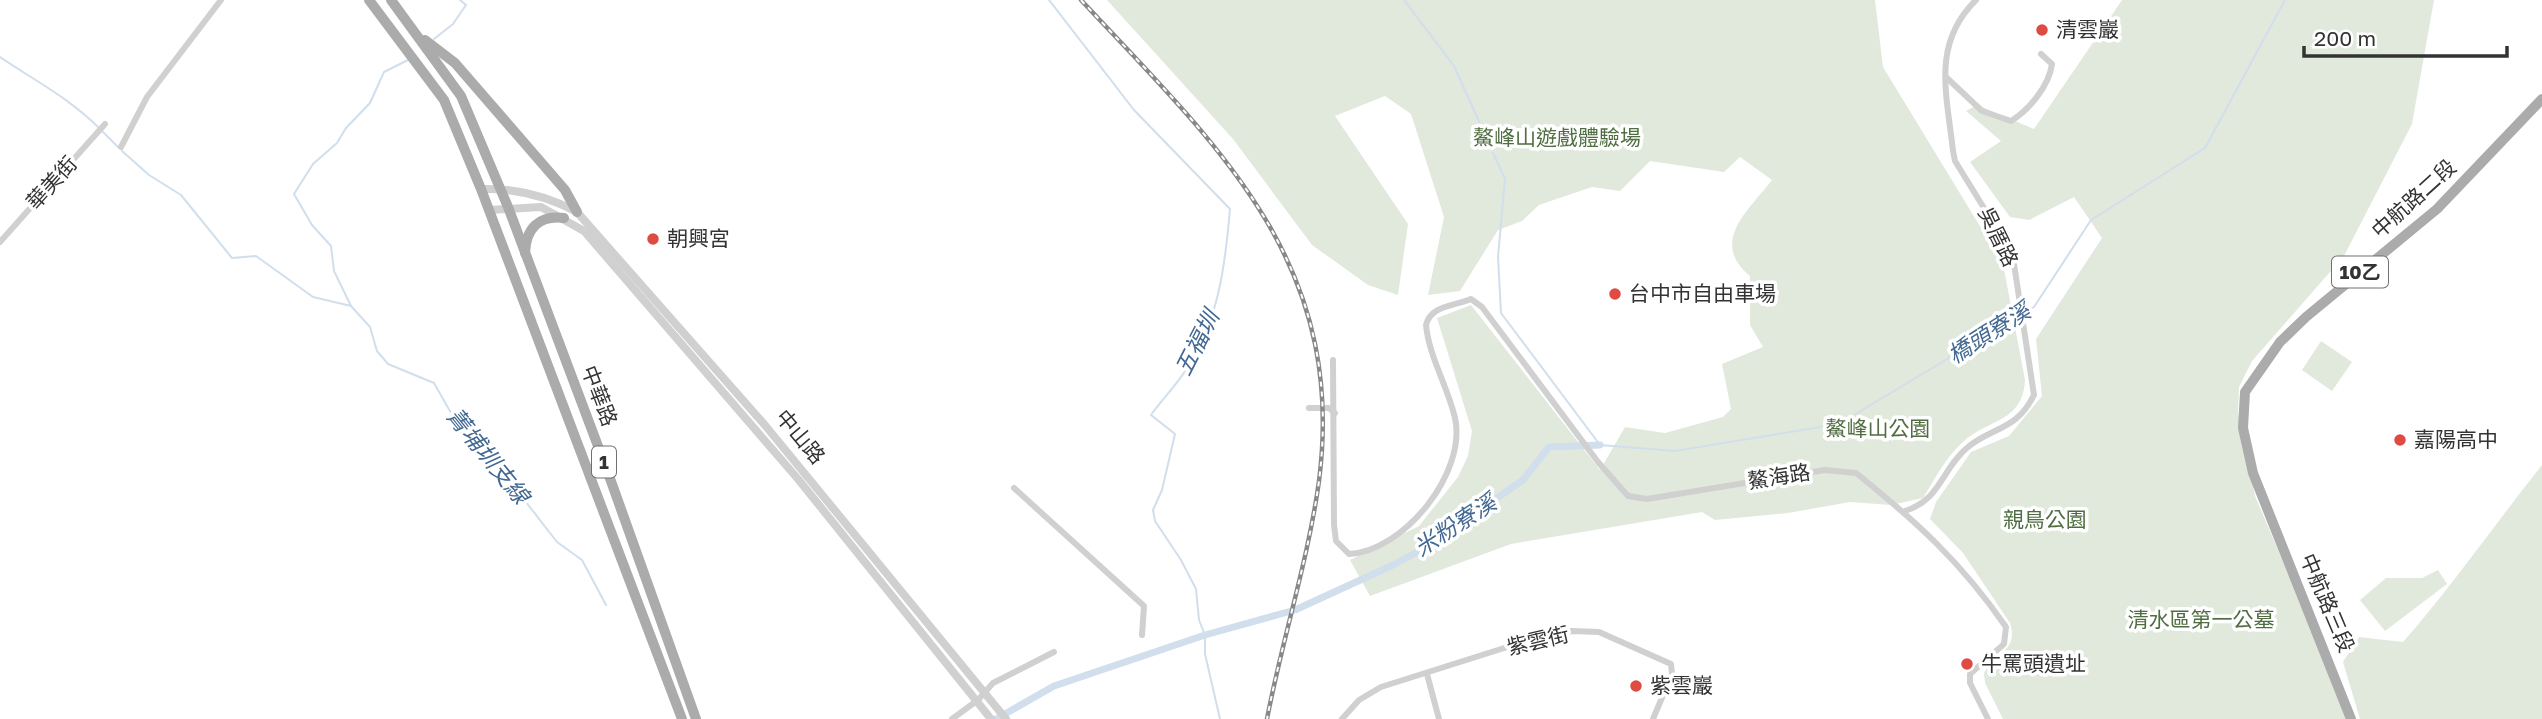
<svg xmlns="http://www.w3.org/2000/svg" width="2542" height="719" font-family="'Golos Text','Noto Sans TC',sans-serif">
  <rect width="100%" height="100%" fill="#fff"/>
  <g fill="#e1e9dd">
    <path d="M 1107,0 L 1875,0 L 1883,67 L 2003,264 L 2025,380 C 2023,422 1989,419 1964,441 C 1947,455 1935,479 1923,498 L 1891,505 L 1850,502 L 1788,513 L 1715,520 L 1702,512 L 1511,544 L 1370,596 L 1350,560 L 1419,526 L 1458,477 L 1468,456 L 1472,431 L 1437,318 L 1471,305 L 1600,470 L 1625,427 L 1665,433 L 1723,417 L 1731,409 L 1722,364 L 1763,347 L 1750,325 L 1750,276 C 1709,242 1748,211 1772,180 L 1740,157 L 1724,172 L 1650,161 L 1620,191 L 1592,187 L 1539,205 L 1522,221 L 1498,230 L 1460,291 L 1428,295 L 1444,217 L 1411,114 L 1385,96 L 1335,116 L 1408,224 L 1398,295 L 1368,285 L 1312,245 L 1233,139 Z"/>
    <path d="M 2122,0 L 2434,0 L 2412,124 L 2344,256 L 2252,361 L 2239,387 L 2238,413 L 2255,496 L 2350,719 L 2003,719 L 1985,683 L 1984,673 C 1994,653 2019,651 2010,623 L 1963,553 L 1930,519 L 1936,502 L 1971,452 L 2009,436 L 2042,396 L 2036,339 L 2102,238 L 2074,197 L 2029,220 L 2010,217 L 1970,162 L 2001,141 L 1966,111 L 1977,105 L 2034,129 Z"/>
    <path d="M 2321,341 L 2352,362 L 2332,391 L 2302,370 Z"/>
    <path d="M 2542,465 L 2542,719 L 2360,719 L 2343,662 L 2359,637 L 2403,642 C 2453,585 2495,524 2542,465 Z"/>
    <path d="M 2438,570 L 2447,584 L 2385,631 L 2360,600 L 2386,578 L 2422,578 Z"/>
  </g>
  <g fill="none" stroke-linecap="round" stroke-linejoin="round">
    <g stroke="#d1deec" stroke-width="2">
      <path d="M 1049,0 L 1134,110 L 1230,209 C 1225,267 1219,318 1187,368 C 1177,385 1162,399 1151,415 L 1175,434 L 1162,490 L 1153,510 L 1155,521 L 1181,560 L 1196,589 L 1199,620 L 1205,635 L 1205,654 L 1220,719"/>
      <path d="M 1404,0 L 1454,66 L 1486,137"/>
      <path d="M 434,39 L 453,24 L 466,5 L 460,0"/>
      <path d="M 0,57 C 34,80 69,98 98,127"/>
      <path d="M 102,131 L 118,147"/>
      <path d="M 122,151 L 149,175 L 181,195 L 232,258 L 256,256 L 313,297 L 351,306 L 370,327 L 377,351 L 388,364 L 434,383 L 455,420 L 474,435 L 557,542 L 582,560 L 606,605"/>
      <path d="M 1493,153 L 1505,179 L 1498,257 L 1501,313 L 1600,445 L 1675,451 L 1839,424 L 2019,316"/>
      <path d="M 351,306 L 334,271 L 331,246 L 312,225 L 294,194 L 313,164 L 337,143 L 346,128 L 370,103 L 384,72 L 408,60"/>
      <path d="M 2024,313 L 2034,307 L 2091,220 L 2205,148 L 2285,0"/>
    </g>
    <path stroke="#d1deec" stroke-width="7" d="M 996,719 L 1054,686 L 1205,635 L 1295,610 L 1393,565 L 1425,548 L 1523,480 L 1549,447 L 1600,445"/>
    <g stroke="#d0d0d0" stroke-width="6">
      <path d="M 1947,78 L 1982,111 L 2011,121 C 2029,110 2049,86 2052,64 L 2041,54"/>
      <path d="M 121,147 L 147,97 L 221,0"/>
      <path d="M 0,242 L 105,124"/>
      <path d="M 1333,360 L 1334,525 L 1336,541 L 1349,554 C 1404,551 1467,473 1455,418 C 1448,387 1429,357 1426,325 C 1431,305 1455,306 1471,299 L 1482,307 L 1598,462 L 1628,496 L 1647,499 L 1825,470 L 1856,473 C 1917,522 1961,562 2006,627 L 2004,644 L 1970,674 L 1970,683 L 1988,719"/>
      <path d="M 1309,408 L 1329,408 L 1335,413"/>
      <path d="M 1014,488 L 1144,606 L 1142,635"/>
      <path d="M 1905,511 C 1942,499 1941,469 1968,447 C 1994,426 2016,431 2034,395 L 2014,264 L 2005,242 L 1955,161 L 1953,151 C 1947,95 1931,44 1976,0"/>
      <path d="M 1427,674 L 1439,719"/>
      <path d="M 952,719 L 978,700 L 993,683 L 1054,652"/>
      <path d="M 1342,719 L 1359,700 L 1381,687 L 1520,643 L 1572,631 L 1599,632 L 1671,664 L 1672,674 L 1653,719"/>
    </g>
    <g stroke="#d0d0d0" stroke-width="8">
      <path d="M 481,189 C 516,188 547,196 577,212 L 764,424 L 1006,719"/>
      <path d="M 489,210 L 541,207 L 584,231 L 798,479 L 991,719"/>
    </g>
    <g stroke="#ababab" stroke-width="10">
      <path d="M 369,0 L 444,100 L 481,189 L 682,719"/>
      <path d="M 391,0 L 461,96 L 508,207 L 607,470 L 696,719"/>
      <path d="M 425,40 L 455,63 L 565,190 L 577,212"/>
      <path d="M 525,253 C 526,228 539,215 564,218"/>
      <path d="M 2351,719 L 2253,473 L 2243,428 L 2245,392 L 2280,342 L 2306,317 L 2437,209 L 2542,99"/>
    </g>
    <g stroke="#888" stroke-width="4.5">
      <path id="rail" d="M 1081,0 C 1217,146 1347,261 1319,481 C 1308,561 1282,640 1267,719"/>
    </g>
    <use href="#rail" stroke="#fff" stroke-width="2" stroke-dasharray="5" stroke-linecap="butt"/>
  </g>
  <g fill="#dd4b42" stroke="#fff" stroke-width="2.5">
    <circle cx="2042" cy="30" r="7"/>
    <circle cx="653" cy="239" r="7"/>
    <circle cx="1615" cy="294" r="7"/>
    <circle cx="2400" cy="440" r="7"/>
    <circle cx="1967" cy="664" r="7"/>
    <circle cx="1636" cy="686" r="7"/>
  </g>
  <g text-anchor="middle" stroke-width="7" stroke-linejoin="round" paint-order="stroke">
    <g fill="#fff" stroke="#707070" stroke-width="2">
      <rect x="2332" y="256.5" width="56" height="31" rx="5"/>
      <rect x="592" y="446.5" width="24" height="31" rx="5"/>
    </g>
    <g font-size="19" font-weight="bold" fill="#333">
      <text x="2360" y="279">10乙</text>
      <text x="604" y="469">1</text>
    </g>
    <g font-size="21" fill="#333" stroke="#fff" text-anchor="start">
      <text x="2056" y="37">清雲巖</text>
      <text x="667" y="246">朝興宮</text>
      <text x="1629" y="301">台中市自由車場</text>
      <text x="2414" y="447">嘉陽高中</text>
      <text x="1981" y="671">牛罵頭遺址</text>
      <text x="1650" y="693">紫雲巖</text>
    </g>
    <g font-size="21" fill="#506e41" stroke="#fff">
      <text x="1557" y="145">鰲峰山遊戲體驗場</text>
      <text x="1878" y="436">鰲峰山公園</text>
      <text x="2045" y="527">親鳥公園</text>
      <text x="2201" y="627">清水區第一公墓</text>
    </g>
    <g font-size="21" fill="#333" stroke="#fff">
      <text transform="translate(52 183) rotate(-48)" y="7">華美街</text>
      <text transform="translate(2414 199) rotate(-42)" y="7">中航路二段</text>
      <text transform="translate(1998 237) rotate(64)" y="7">吳厝路</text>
      <text transform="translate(599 396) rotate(69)" y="7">中華路</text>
      <text transform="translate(800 437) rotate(50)" y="7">中山路</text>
      <text transform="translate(1779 477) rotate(-9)" y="7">鰲海路</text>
      <text transform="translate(2327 603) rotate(67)" y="7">中航路三段</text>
      <text transform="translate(1538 641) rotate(-13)" y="7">紫雲街</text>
    </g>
    <g font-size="23" font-style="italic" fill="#436993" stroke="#fff">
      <text transform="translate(1989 333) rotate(-32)" y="8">橋頭寮溪</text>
      <text transform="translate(1197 343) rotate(-63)" y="8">五福圳</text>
      <text transform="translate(488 456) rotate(51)" y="8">菁埔圳支線</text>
      <text transform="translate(1455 525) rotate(-33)" y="8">米粉寮溪</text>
    </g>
  </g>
  <path d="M2304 46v10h203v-10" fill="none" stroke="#333333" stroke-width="3.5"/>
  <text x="2314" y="46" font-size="21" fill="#333333" stroke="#ffffff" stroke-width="5" paint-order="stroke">200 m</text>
</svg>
